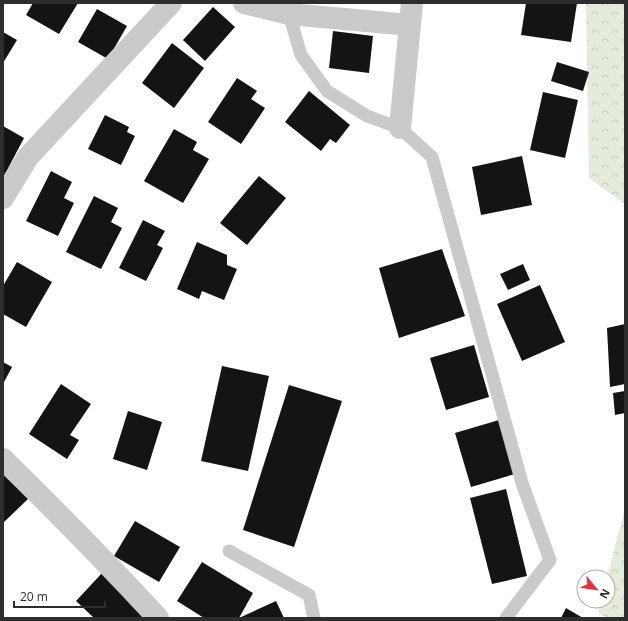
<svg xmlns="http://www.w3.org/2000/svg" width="628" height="621" font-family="'Open Sans',sans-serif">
  <defs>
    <pattern id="forest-crowns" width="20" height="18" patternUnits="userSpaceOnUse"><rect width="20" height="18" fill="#e3ebdb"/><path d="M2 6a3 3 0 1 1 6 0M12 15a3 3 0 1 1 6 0" fill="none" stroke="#c3cabc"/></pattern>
  </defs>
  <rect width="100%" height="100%" fill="#fff"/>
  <g fill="url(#forest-crowns)">
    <path d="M 586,3 L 625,3 L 625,204 L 589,178 Z"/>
    <path d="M 625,508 L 625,618 L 606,618 L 598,612 L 601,601 L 608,601 L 607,577 Z"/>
  </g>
  <g fill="#141414">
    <path d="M 33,3 L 78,3 L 59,34 L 26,15 Z"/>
    <path d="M 526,3 L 577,3 L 571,42 L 521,35 Z"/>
    <path d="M 213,7 L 235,27 L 205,61 L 183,40 Z"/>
    <path d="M 97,9 L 127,26 L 108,59 L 78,42 Z"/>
    <path d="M 333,31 L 373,36 L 369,73 L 329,68 Z"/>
    <path d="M 3,32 L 17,40 L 3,63 Z"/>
    <path d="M 172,43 L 204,68 L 174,108 L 142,83 Z"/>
    <path d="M 557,62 L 589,72 L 583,91 L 551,81 Z"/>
    <path d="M 237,78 L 257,91 L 251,99 L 265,108 L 241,144 L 208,122 Z"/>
    <path d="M 309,91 L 350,125 L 336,143 L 330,139 L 321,151 L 285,122 Z"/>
    <path d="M 543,92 L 578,100 L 565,158 L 530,150 Z"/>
    <path d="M 105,115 L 129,127 L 127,132 L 135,136 L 121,165 L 88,149 Z"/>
    <path d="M 3,126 L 24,138 L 3,178 Z"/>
    <path d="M 174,129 L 197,142 L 193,150 L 209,159 L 183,203 L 144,181 Z"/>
    <path d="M 522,156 L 532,205 L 481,215 L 472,167 Z"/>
    <path d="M 51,171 L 72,182 L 64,198 L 74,203 L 58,236 L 26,221 Z"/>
    <path d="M 259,176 L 286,198 L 247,245 L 220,223 Z"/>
    <path d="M 94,196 L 118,208 L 111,222 L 122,228 L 101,269 L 66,252 Z"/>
    <path d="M 143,220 L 165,231 L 157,245 L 163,248 L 146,281 L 119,268 Z"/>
    <path d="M 197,242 L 227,255 L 227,265 L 237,269 L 224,300 L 202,291 L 199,299 L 177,289 Z"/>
    <path d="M 442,249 L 465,316 L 399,338 L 379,268 Z"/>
    <path d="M 17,262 L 52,282 L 26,327 L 3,314 L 3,286 Z"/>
    <path d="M 523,264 L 530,280 L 508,290 L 500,274 Z"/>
    <path d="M 540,285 L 565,342 L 522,361 L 497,304 Z"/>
    <path d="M 625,324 L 625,384 L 610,387 L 607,328 Z"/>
    <path d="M 474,345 L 489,397 L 446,410 L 430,358 Z"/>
    <path d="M 3,362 L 12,367 L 3,384 Z"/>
    <path d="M 222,366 L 269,376 L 248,471 L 201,461 Z"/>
    <path d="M 61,384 L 91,404 L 70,435 L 79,440 L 67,459 L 29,434 Z"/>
    <path d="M 289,385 L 342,401 L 294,547 L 243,530 Z"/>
    <path d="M 625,391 L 625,413 L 615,415 L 613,393 Z"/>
    <path d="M 128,411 L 162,422 L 147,470 L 113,459 Z"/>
    <path d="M 499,420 L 515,474 L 471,487 L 455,433 Z"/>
    <path d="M 5,473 L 29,498 L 3,523 L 3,475 Z"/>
    <path d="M 506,489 L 527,576 L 492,584 L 470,498 Z"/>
    <path d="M 135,521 L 180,547 L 159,582 L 114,556 Z"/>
    <path d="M 202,562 L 253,593 L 239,618 L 204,618 L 177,601 Z"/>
    <path d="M 102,573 L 151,618 L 94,618 L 76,601 Z"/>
    <path d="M 276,601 L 284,618 L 239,618 Z"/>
    <path d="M 566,608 L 583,618 L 561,618 Z"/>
  </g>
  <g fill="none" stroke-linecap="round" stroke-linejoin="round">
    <g stroke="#cacaca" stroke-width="13">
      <path d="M 289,14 L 301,55 L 327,91 L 367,116 L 400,128 L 432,157 L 522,483 L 550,560 L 506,618"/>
      <path d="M 229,551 L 309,595 L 314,618"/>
    </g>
    <g stroke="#cacaca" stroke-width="22">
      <path d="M 244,3 L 289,14 L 410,25"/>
      <path d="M 400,128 L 412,3"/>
      <path d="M 3,198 L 28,157 L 171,3"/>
      <path d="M 3,459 C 56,511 108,564 158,618"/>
    </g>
  </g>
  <rect width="628" height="621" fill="none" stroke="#2d2d2d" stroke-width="8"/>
  <g transform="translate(596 589) rotate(119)"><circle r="19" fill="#ffffff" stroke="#ababab"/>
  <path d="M0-3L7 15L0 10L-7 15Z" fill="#e3313e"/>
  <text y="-6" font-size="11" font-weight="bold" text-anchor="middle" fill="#2d2d2d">N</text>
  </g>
  <path d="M14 601v6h91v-6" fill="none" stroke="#2d2d2d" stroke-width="2"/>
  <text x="20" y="601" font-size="12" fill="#2d2d2d" stroke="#ffffff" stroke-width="3" paint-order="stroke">20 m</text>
</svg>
